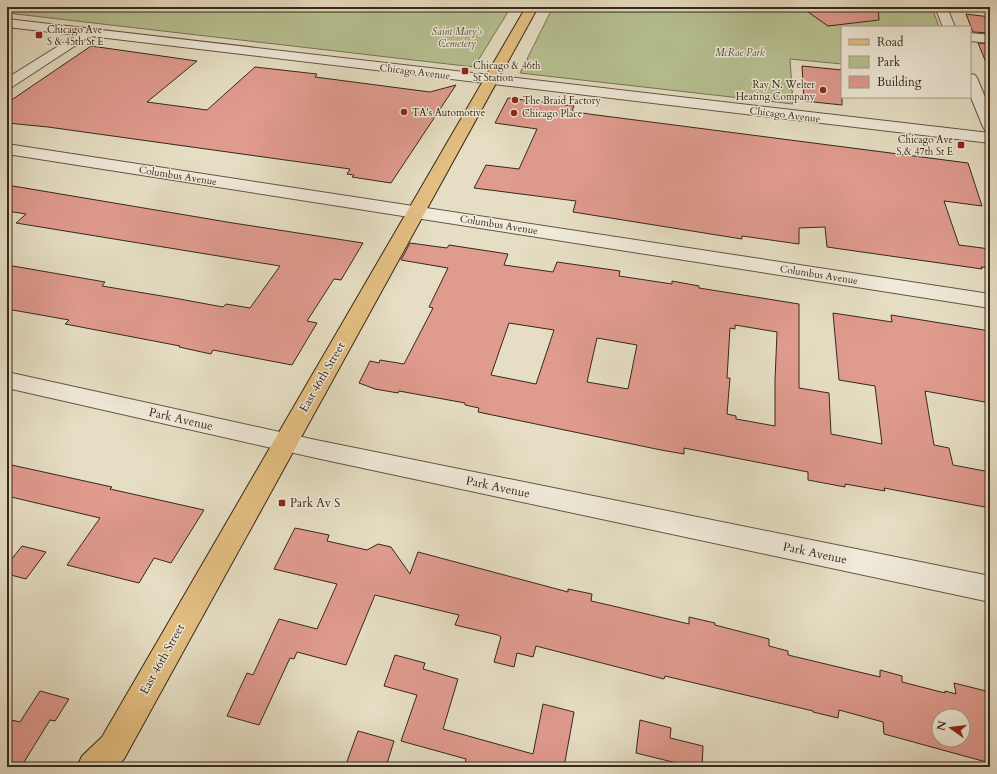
<svg xmlns="http://www.w3.org/2000/svg" width="997" height="774" font-family="Cardo,serif">
  <rect width="100%" height="100%" fill="#e6dec4"/>
  <filter id="stains"><feTurbulence type="fractalNoise" baseFrequency=".005" numOctaves="4"/><feColorMatrix values="0 0 0 0 .2 0 0 0 0 .09 0 0 0 0 .02 0 0 0 .5 -.17"/></filter>
  <radialGradient id="worn" r=".72"><stop offset=".6" stop-color="#630" stop-opacity="0"/><stop offset="1" stop-color="#630" stop-opacity=".3"/></radialGradient>
  <g fill="#b7c192" stroke="#777456">
    <path d="M 7,7 L 511,7 L 474,67 L 7,13 Z"/>
    <path d="M 553,7 L 932,7 L 939,27 L 842,27 L 842,64 L 790,59 L 793,104 L 520,73 Z"/>
  </g>
  <g fill="#e09b8f" stroke="#372819" fill-rule="evenodd">
    <path d="M 801,7 L 878,7 L 879,20 L 828,26 Z"/>
    <path d="M 966,14 L 990,17 L 990,33 L 973,32 Z"/>
    <path d="M 978,43 L 990,44 L 990,72 Z"/>
    <path d="M 91,46 L 197,61 L 147,102 L 207,110 L 255,67 L 317,74 L 315,77 L 430,92 L 456,85 L 391,183 L 352,177 L 354,175 L 347,174 L 350,169 L 48,127 L 7,123 L 7,103 Z"/>
    <path d="M 802,66 L 842,70 L 842,105 L 804,101 Z"/>
    <path d="M 508,98 L 574,106 L 572,111 L 589,114 L 968,163 L 982,206 L 944,201 L 959,245 L 990,249 L 990,268 L 981,267 L 982,269 L 827,247 L 825,227 L 799,228 L 799,244 L 742,236 L 742,239 L 573,212 L 576,201 L 474,188 L 486,165 L 519,169 L 537,129 L 495,123 Z"/>
    <path d="M 7,185 L 233,223 L 363,243 L 341,280 L 334,279 L 307,321 L 317,323 L 292,365 L 213,350 L 211,354 L 179,347 L 180,346 L 65,324 L 69,320 L 7,309 L 7,265 L 105,282 L 102,286 L 174,298 L 223,307 L 226,304 L 250,308 L 280,266 L 16,223 L 26,214 L 7,211 Z"/>
    <path d="M 410,243 L 447,248 L 449,245 L 508,254 L 504,265 L 553,272 L 557,262 L 620,271 L 619,276 L 672,284 L 672,281 L 699,286 L 699,288 L 799,304 L 799,388 L 829,393 L 831,434 L 882,444 L 875,386 L 839,380 L 833,313 L 892,322 L 891,315 L 990,331 L 990,403 L 925,391 L 934,445 L 949,448 L 953,465 L 990,472 L 990,508 L 884,488 L 885,491 L 845,484 L 845,487 L 808,480 L 808,472 L 684,448 L 684,454 L 661,450 L 478,412 L 479,408 L 465,405 L 465,403 L 399,391 L 398,393 L 375,389 L 359,383 L 370,361 L 379,363 L 380,360 L 404,364 L 433,308 L 429,307 L 448,268 L 401,260 ZM 509,323 L 554,330 L 536,384 L 491,375 ZM 735,325 L 777,332 L 775,380 L 775,426 L 736,419 L 736,416 L 727,414 L 730,378 L 727,378 L 730,328 L 735,329 ZM 597,338 L 637,345 L 628,389 L 587,382 Z"/>
    <path d="M 7,464 L 112,487 L 110,489 L 204,510 L 171,563 L 154,558 L 139,583 L 67,565 L 100,518 L 7,496 Z"/>
    <path d="M 295,528 L 329,535 L 327,541 L 367,550 L 378,544 L 391,547 L 410,574 L 418,552 L 568,592 L 568,589 L 592,594 L 591,601 L 613,606 L 689,624 L 689,617 L 715,623 L 715,625 L 769,639 L 769,646 L 788,651 L 788,655 L 880,677 L 880,670 L 902,676 L 902,682 L 945,693 L 945,691 L 956,694 L 954,683 L 990,692 L 990,763 L 884,734 L 883,722 L 839,710 L 838,718 L 813,712 L 813,711 L 665,676 L 664,679 L 536,646 L 533,657 L 517,653 L 514,667 L 494,662 L 501,637 L 498,635 L 455,625 L 459,615 L 375,595 L 346,665 L 297,652 L 294,659 L 290,658 L 259,725 L 227,716 L 247,673 L 253,675 L 279,619 L 317,629 L 337,584 L 274,569 ZM 939,716 L 963,716 L 963,740 L 939,740 Z"/>
    <path d="M 22,546 L 46,552 L 26,579 L 7,574 L 7,565 Z"/>
    <path d="M 395,655 L 425,663 L 423,669 L 458,679 L 443,729 L 533,754 L 543,704 L 574,712 L 564,767 L 464,767 L 466,759 L 401,741 L 417,695 L 384,686 Z"/>
    <path d="M 40,691 L 69,699 L 55,721 L 50,720 L 21,767 L 7,767 L 7,719 L 20,722 Z"/>
    <path d="M 640,720 L 671,728 L 670,738 L 703,746 L 702,767 L 693,767 L 636,753 Z"/>
    <path d="M 358,731 L 394,741 L 386,767 L 345,767 Z"/>
  </g>
  <g fill="none" stroke-linecap="round" stroke-linejoin="round">
    <g stroke="#635644" stroke-width="2">
      <g id="minor">
        <path d="M 935,7 L 947,7 L 955,27 L 943,27 Z"/>
        <path d="M 7,19 L 990,133 L 990,143 L 90,36 L 12,87 L 7,88 L 7,78 L 76,35 L 7,27 Z"/>
        <path d="M 970,33 L 990,35 L 990,43 L 970,41 Z"/>
        <path d="M 970,74 L 975,75 L 977,78 L 990,109 L 990,131 L 985,130 L 983,127 L 970,95 Z"/>
        <path d="M 7,144 L 990,294 L 990,308 L 7,154 Z"/>
        <path d="M 7,372 L 316,440 L 990,576 L 990,602 L 316,458 L 7,388 Z"/>
      </g>
    </g>
    <g stroke="#372819" stroke-width="2">
      <path id="major" d="M 526,7 L 538,7 L 124,759 L 116,767 L 77,767 L 82,756 L 102,737 Z"/>
    </g>
    <use href="#minor" fill="#efead9" fill-rule="evenodd"/>
    <use href="#major" fill="#e3bf82" fill-rule="evenodd"/>
  </g>
  <g fill="#8f2418" stroke="#efead9" stroke-width="1.5">
    <rect x="35" y="31" width="8" height="8" rx="2"/>
    <rect x="461" y="67" width="8" height="8" rx="2"/>
    <circle cx="823" cy="90" r="4"/>
    <circle cx="515" cy="100" r="4"/>
    <circle cx="404" cy="112" r="4"/>
    <circle cx="514" cy="113" r="4"/>
    <rect x="957" y="141" width="8" height="8" rx="2"/>
    <rect x="278" y="499" width="8" height="8" rx="2"/>
  </g>
  <g text-anchor="middle" stroke-width="3" stroke-linejoin="round" paint-order="stroke">
    <g font-size="10" fill="#372819" stroke="#efead9" text-anchor="start">
      <text x="47" y="33">Chicago Ave<tspan x="47" dy="12">S &amp; 45th St E</tspan></text>
      <text x="473" y="69">Chicago &amp; 46th<tspan x="473" dy="12">St Station</tspan></text>
      <text x="815" y="88" text-anchor="end">Ray N. Welter<tspan x="815" dy="12">Heating Company</tspan></text>
      <text x="523" y="104">The Braid Factory</text>
      <text x="412" y="116">TA's Automotive</text>
      <text x="522" y="117">Chicago Place</text>
      <text x="953" y="143" text-anchor="end">Chicago Ave<tspan x="953" dy="12">S &amp; 47th St E</tspan></text>
    </g>
    <g font-size="10" font-style="italic" fill="#574e37" stroke="#efead9">
      <text x="457" y="35">Saint Mary's<tspan x="457" dy="12">Cemetery</tspan></text>
      <text x="740" y="56">McRae Park</text>
    </g>
    <g font-size="10" fill="#372819" stroke="#efead9">
      <text transform="translate(415 71) rotate(7)" y="4">Chicago Avenue</text>
      <text transform="translate(785 114) rotate(7)" y="4">Chicago Avenue</text>
      <text transform="translate(178 175) rotate(9)" y="4">Columbus Avenue</text>
      <text transform="translate(499 224) rotate(9)" y="4">Columbus Avenue</text>
      <text transform="translate(819 274) rotate(9)" y="4">Columbus Avenue</text>
    </g>
    <g font-size="12" fill="#372819" stroke="#efead9">
      <text transform="translate(322 377) rotate(-60)" y="4">East 46th Street</text>
      <text transform="translate(181 419) rotate(13)" y="4">Park Avenue</text>
      <text transform="translate(498 487) rotate(12)" y="4">Park Avenue</text>
      <text transform="translate(815 553) rotate(12)" y="4">Park Avenue</text>
      <text transform="translate(162 659) rotate(-61)" y="4">East 46th Street</text>
    </g>
    <g font-size="12" fill="#372819" stroke="#efead9" text-anchor="start">
      <text x="290" y="507">Park Av S</text>
    </g>
  </g>
  <rect width="997" height="774" fill="none" stroke="#e6dec4" stroke-width="24"/>
  <rect x="8" y="8" width="981" height="758" fill="none" stroke="#372819" stroke-width="2"/>
  <rect x="12" y="12" width="973" height="750" fill="none" stroke="#372819"/>
  <rect x="841" y="26" width="130" height="72" fill="#efead9" stroke="#a59c8c"/>
  <rect x="849" y="39" width="20" height="6" fill="#e3bf82" stroke="#a59c8c"/>
  <text x="877" y="46" font-size="12" fill="#372819">Road</text>
  <rect x="849" y="56" width="20" height="12" fill="#b7c192" stroke="#a59c8c"/>
  <text x="877" y="66" font-size="12" fill="#372819">Park</text>
  <rect x="849" y="76" width="20" height="12" fill="#e09b8f" stroke="#a59c8c"/>
  <text x="877" y="86" font-size="12" fill="#372819">Building</text>
  <g transform="translate(951 728) rotate(284)"><circle r="19" fill="#efead9" stroke="#a59c8c"/>
  <path d="M0-3L7 15L0 10L-7 15Z" fill="#8f2418"/>
  <text y="-6" font-size="11" font-weight="bold" text-anchor="middle" fill="#372819">N</text>
  </g>
  <rect width="100%" height="100%" filter="url(#stains)"/>
  <rect width="100%" height="100%" fill="url(#worn)"/>
</svg>
